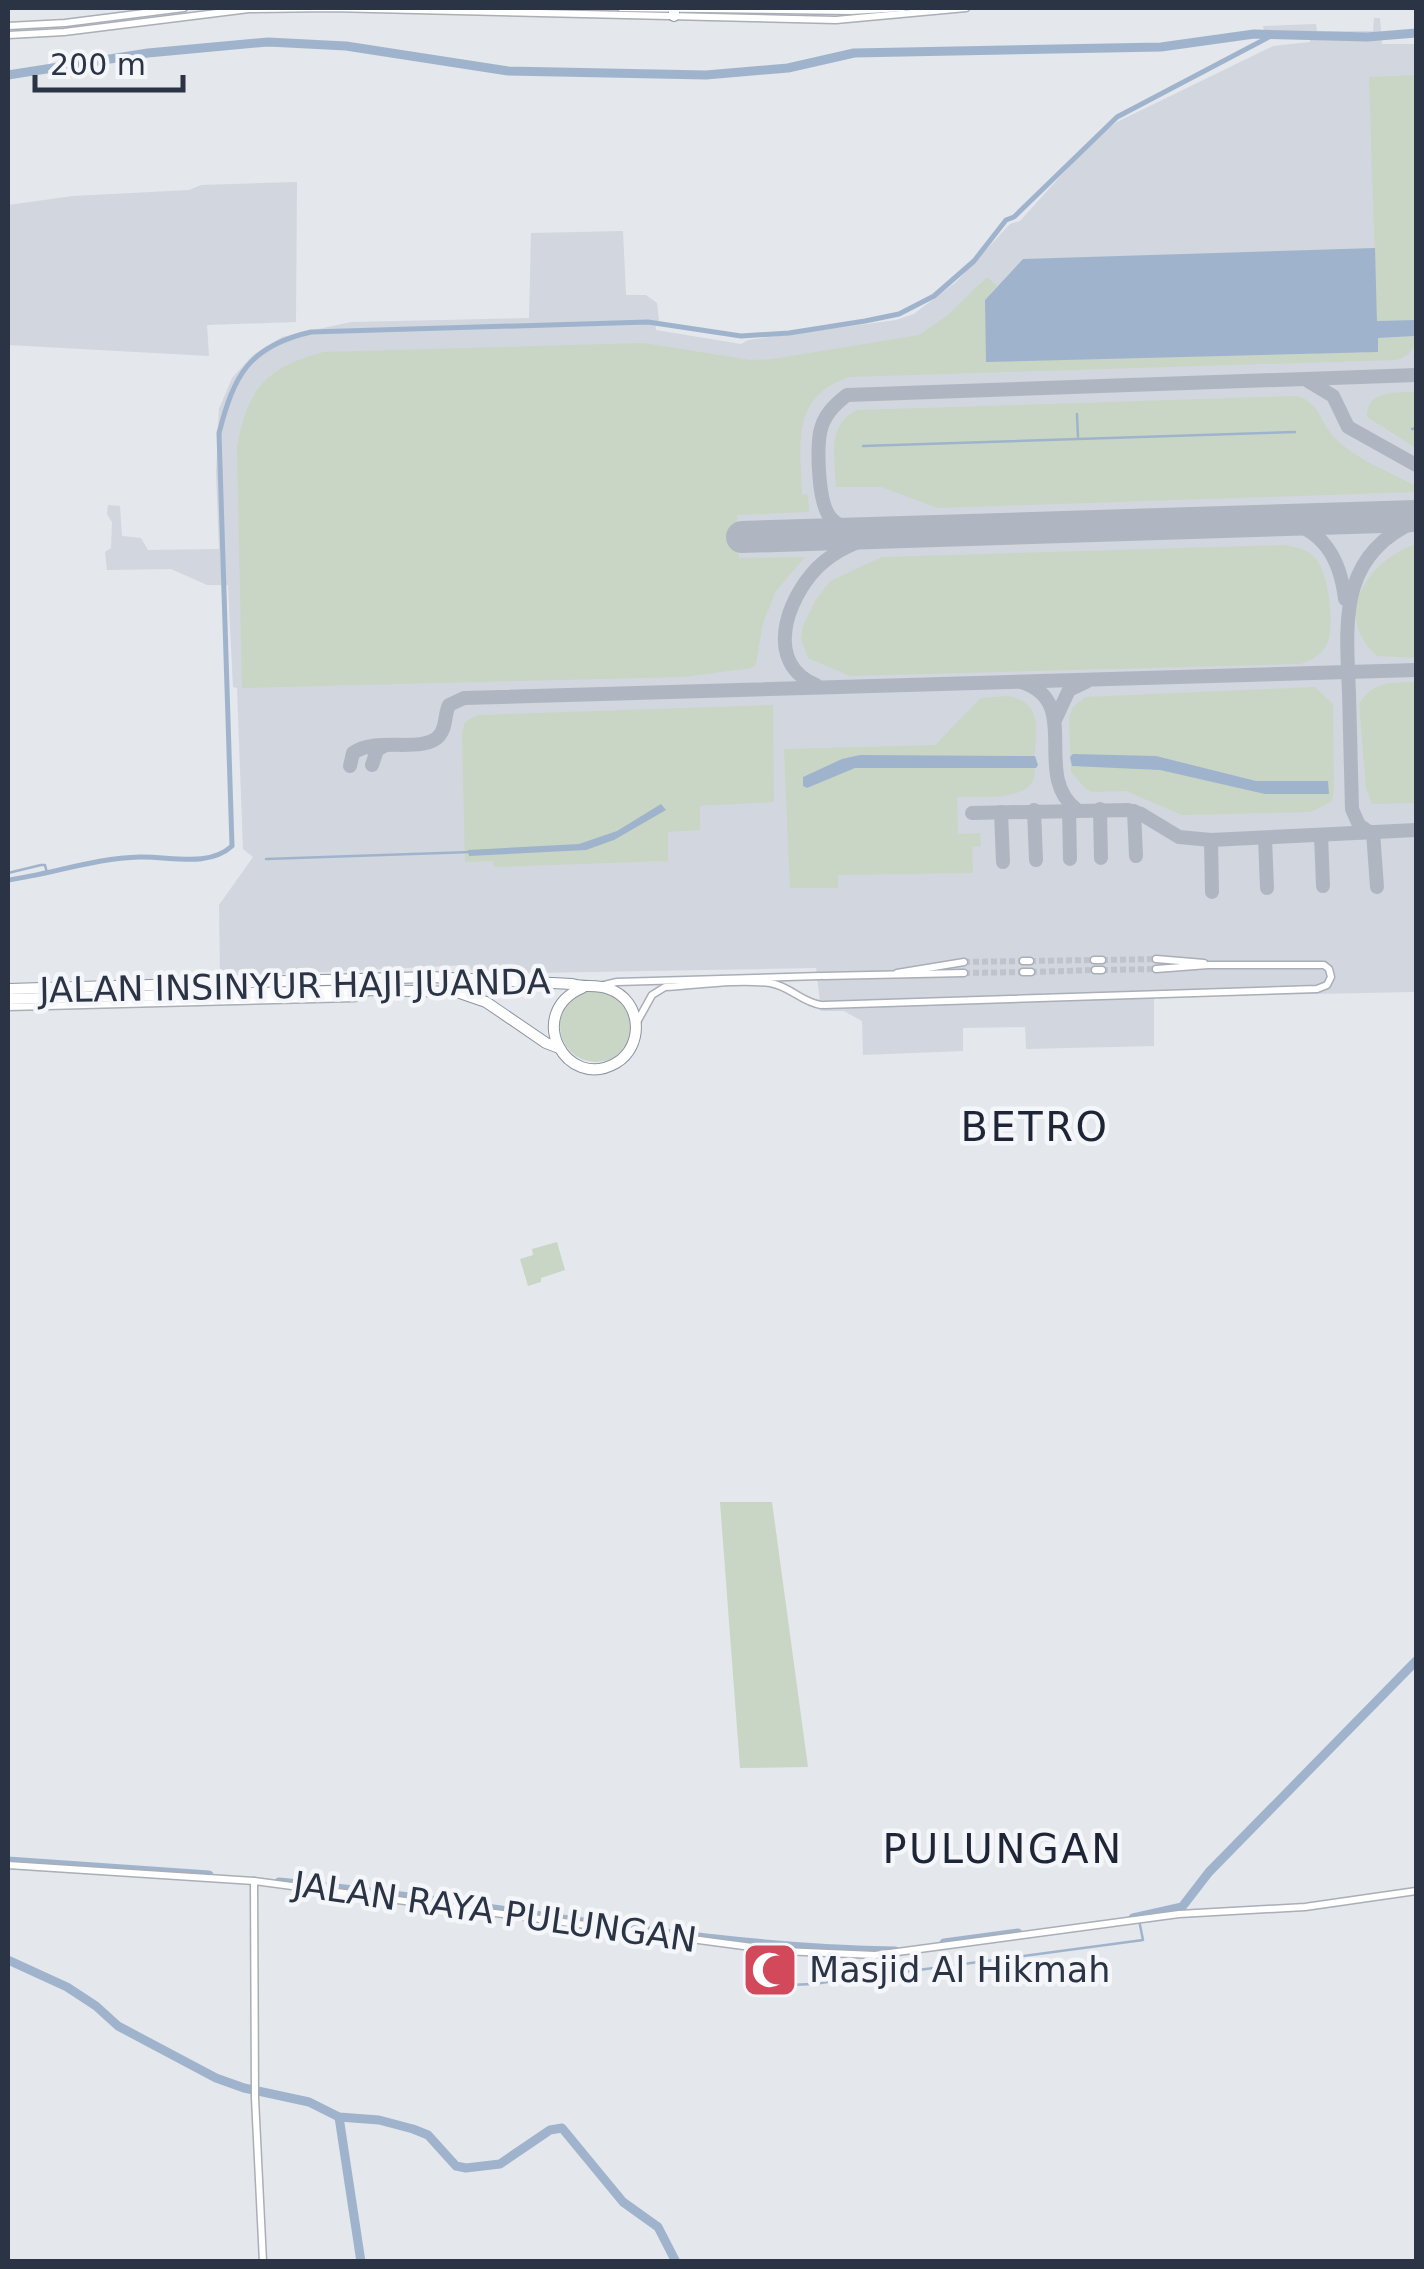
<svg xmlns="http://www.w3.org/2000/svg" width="1424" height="2269" font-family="'DejaVu Sans',sans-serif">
  <rect width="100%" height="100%" fill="#e4e7ec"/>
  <g fill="#d2d6de">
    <path d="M 1374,18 L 1380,18 L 1382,44 L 1416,44 L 1416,992 L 1154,997 L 1154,1046 L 1026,1049 L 1025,1027 L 963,1028 L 963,1051 L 863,1055 L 862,1021 L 844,1011 L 821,1011 L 816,968 L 533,973 L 471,970 L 469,965 L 220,977 L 219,905 L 253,857 L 243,849 L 237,688 L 233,687 L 228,585 L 207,585 L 171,569 L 107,570 L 105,552 L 111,548 L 112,522 L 107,514 L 108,505 L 120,506 L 122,536 L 141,538 L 148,550 L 219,549 L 216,473 L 219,409 L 232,378 L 253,355 L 282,337 L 351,322 L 529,318 L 531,233 L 623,231 L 626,295 L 646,295 L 657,303 L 659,321 L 655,322 L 656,330 L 741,344 L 748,340 L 896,320 L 914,314 L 956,282 L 1010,224 L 1020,221 L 1094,139 L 1117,122 L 1273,46 L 1310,42 L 1310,31 L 1265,33 L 1263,26 L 1316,24 L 1317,31 L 1373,31 Z"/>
    <path d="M 297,182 L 296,322 L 207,325 L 209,356 L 8,345 L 8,205 L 73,196 L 189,190 L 201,185 Z"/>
  </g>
  <g fill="#c9d6c5">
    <path d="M 1416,75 L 1415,320 L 1377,321 L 1369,77 Z"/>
    <path d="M 987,277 L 997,286 L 985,300 L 1361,353 L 1378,351 L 1377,338 L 1416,337 C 1414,350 1409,356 1396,360 L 850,377 C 791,395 800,444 802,494 L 808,495 L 809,512 L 737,515 L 739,558 L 805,557 L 776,591 L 763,623 L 756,664 L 752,668 L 683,677 L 242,688 L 237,448 C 247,389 266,367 324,352 L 643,343 L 751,360 L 772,359 L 919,335 L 948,315 Z"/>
    <path d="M 1416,392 L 1416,448 L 1367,417 C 1366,390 1396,393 1416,392 Z"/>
    <path d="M 1297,396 C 1320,403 1319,420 1333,436 C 1354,459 1390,472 1416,486 L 1416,492 L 938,508 L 881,487 L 836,487 C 835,457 826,425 857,410 Z"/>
    <path d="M 1416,544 L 1416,658 L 1377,656 C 1331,615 1368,560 1416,544 Z"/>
    <path d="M 1284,545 C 1295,547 1305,548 1313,556 C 1329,569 1336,629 1326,646 C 1320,656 1311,660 1301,664 L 850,676 L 808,658 L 801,639 L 803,626 L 815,601 L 830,581 L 882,557 Z"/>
    <path d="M 1416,682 L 1416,803 L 1372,804 L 1366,788 L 1359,704 C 1374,680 1391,683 1416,682 Z"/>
    <path d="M 1315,687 L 1333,704 L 1334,790 L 1332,801 L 1311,812 L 1182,815 L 1126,791 L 1093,792 L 1085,788 L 1071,772 L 1069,718 L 1073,707 L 1085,697 Z"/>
    <path d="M 1008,696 C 1044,702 1036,733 1034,759 C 1033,771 1039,777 1028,787 C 1011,801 977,796 957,797 L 958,834 L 980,833 L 981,846 L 972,847 L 973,873 L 838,875 L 838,888 L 790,888 L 784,749 L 935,745 L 981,698 Z"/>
    <path d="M 773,705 L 774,802 L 700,806 L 700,830 L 668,832 L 668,861 L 494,867 L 493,861 L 465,862 L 462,732 L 465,722 L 478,715 Z"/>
    <circle cx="596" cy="1026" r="36"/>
    <path d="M 557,1242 L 565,1270 L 541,1278 L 541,1282 L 528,1286 L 520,1259 L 533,1255 L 532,1249 Z"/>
    <path d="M 720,1502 L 772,1502 L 808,1767 L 740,1768 Z"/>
  </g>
  <g fill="#9fb4cc">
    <path d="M 1375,248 L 1377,321 L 1415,320 L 1416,336 L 1378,338 L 1378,352 L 986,362 L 985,300 L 1023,259 Z"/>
    <path d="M 1073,754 L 1156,756 L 1256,781 L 1328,781 L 1329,794 L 1265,794 L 1160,770 L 1072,766 L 1070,757 Z"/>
    <path d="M 860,755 L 1035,756 L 1038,765 L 1036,768 L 855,768 L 807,788 L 803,786 L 803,777 L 842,759 Z"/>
    <path d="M 661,804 L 666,810 L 614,840 L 586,850 L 469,856 L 468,850 L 579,844 L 617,831 Z"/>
  </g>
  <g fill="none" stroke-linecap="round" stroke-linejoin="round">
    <g stroke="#9fb4cc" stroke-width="2.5">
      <path d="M 1077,414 L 1078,437"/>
      <path d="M 1412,429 L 1416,428"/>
      <path d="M 863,446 L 1295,432"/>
      <path d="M 266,859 L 471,852"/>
      <path d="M 8,873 L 41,865 L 45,865 L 47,873"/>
      <path d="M 786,1945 L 788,1985 L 813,1984 L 1143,1940 L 1139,1920"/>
    </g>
    <path stroke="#9fb4cc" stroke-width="5" d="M 8,880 C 52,874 95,858 140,857 C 170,856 208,868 232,846 L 219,433 C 234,375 249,346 311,332 L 648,322 L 741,336 L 789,333 L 865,321 L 899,314 L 934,296 L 974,261 L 1006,220 L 1014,217 L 1117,117 L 1273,35"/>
    <g stroke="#9fb4cc" stroke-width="9">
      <path d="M 8,75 L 148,53 L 268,42 L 346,46 L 508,71 L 706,75 L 788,68 L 854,53 L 1161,47 L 1254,34 L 1367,37 L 1416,33"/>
      <path d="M 8,1861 L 209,1875"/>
      <path d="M 279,1882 C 485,1901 688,1948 895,1951"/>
      <path d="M 1133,1918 L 1182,1907 L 1209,1872 L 1416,1661"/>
      <path d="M 944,1943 L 1018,1933"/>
      <path d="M 8,1960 L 67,1987 L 96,2006 L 118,2026 L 216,2078 L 244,2088 L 309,2102 L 339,2117 L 379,2120 L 413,2129 L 428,2135 L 456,2166 L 466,2168 L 500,2164 L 550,2130 L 562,2128 L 623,2202 L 658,2227 L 676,2262"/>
      <path d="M 339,2117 L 361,2262"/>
    </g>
    <g stroke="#b0b6c1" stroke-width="14">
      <path d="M 1308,381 L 1333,396 L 1348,427 L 1416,465"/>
      <path d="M 1280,520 C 1323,528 1340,558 1345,599"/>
      <path d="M 865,533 C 852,531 839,528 830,517 C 818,502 817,451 820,433 C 823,416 834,405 847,395 L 1416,375"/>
      <path d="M 1021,682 C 1084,701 1031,774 1076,809"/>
      <path d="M 816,685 C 764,663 786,600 817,568 C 836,549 860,540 886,533"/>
      <path d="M 1055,720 L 1069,690 L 1086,682"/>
      <path d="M 372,765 L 377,750 L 386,745"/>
      <path d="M 350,766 L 353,753 C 376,736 423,754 439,736 C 447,727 444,715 449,705 L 464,698 L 1416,670"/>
      <path d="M 1069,809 L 1070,859"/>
      <path d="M 1100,809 L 1101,858"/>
      <path d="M 1034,810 L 1036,860"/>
      <path d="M 1134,811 L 1136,856"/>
      <path d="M 1001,812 L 1003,862"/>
      <path d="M 972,813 L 1128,810 L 1141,814 L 1179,837 L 1211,840 L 1416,830"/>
      <path d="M 1369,832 L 1359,825 L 1352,809 C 1351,771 1350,732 1349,693 C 1346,622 1338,555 1416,521"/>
      <path d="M 1373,832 L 1377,887"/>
      <path d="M 1321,835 L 1323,886"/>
      <path d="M 1265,838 L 1267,888"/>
      <path d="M 1211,840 L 1212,892"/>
    </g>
    <path stroke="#b0b6c1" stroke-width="32" d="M 742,537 L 1416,516"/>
    <g stroke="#bfc3cb" stroke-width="6" stroke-dasharray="6 3" stroke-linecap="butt">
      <path d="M 1102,960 L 1156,959"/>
      <path d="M 1030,961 L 1094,960"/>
      <path d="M 964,962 L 1023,961"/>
      <path d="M 1102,970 L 1156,969"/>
      <path d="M 1031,972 L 1095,970"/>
      <path d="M 964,973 L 1023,972"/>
    </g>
    <g stroke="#a9aeb7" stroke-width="9">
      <g id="secondary">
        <path d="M 621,8 L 851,11 L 903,8"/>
        <path d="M 8,26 L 65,23 L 184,8"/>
        <path d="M 8,35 L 64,32 L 249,9 L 331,8 L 836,20 L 966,8"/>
        <path d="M 1156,959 L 1204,963"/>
        <path d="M 1094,960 L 1102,960"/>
        <path d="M 1023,961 L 1030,961"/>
        <path d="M 1095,970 L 1102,970"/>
        <path d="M 1023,972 L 1031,972"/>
        <path d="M 897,973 L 964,962"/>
        <path d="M 823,976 L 964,973"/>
        <path d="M 600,986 L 617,982 L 820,976"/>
        <path d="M 824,1005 L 1317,989 L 1327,985 L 1331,977 L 1329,969 L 1324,965 L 1208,965 L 1156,969"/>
        <path d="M 8,1007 L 355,998 L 370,991"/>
        <path d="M 637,1022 L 652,995 L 665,987 C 699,985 736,979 770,983 C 790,986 801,1002 821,1005"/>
        <path d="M 8,1865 L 254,1881 L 782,1951 L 875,1955 L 1179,1914 L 1305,1907 L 1416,1891"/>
        <path d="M 254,1881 L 255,2098 L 263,2262"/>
      </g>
    </g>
    <g stroke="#8b94a3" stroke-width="12">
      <g id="highway">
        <path d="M 674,9 L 674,16"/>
        <path d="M 8,989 L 430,977 L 572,984 C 584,988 597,984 609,989 C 642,1000 645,1046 616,1063 C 566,1092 524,1013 582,988"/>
        <path d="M 8,999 L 371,990 L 457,992 L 486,1002 L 546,1043 L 559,1048"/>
      </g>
    </g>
    <use href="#secondary" stroke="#fff" stroke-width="6"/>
    <use href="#highway" stroke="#fff" stroke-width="10"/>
  </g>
  <defs>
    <g id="mosque-square" transform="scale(2.875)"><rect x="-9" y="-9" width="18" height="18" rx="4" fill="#d1495b" stroke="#f4f6f9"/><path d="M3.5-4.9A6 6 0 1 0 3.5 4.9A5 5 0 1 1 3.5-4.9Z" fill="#fff"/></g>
  </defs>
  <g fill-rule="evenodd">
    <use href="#mosque-square" x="770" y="1970"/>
  </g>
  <g text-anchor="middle" stroke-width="9" stroke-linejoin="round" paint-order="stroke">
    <g font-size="35" fill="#2b3445" stroke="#f4f6f9">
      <text transform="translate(295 986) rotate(-1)" y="12">JALAN INSINYUR HAJI JUANDA</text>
      <text transform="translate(495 1912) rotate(8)" y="12">JALAN RAYA PULUNGAN</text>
    </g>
    <g font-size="35" fill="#2b3445" stroke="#f4f6f9" text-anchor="start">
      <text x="809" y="1982">Masjid Al Hikmah</text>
    </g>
    <g font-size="40" letter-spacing="2.5" fill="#1d2536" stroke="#f4f6f9">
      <text x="1035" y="1141">BETRO</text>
      <text x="1003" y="1863">PULUNGAN</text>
    </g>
  </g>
  <rect width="1424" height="2269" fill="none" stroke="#2b3445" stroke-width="20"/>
  <path d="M35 75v15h148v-15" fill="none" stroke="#2b3445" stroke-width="5"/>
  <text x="50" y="75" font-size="30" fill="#2b3445" stroke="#f4f6f9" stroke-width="8" paint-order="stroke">200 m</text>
</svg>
